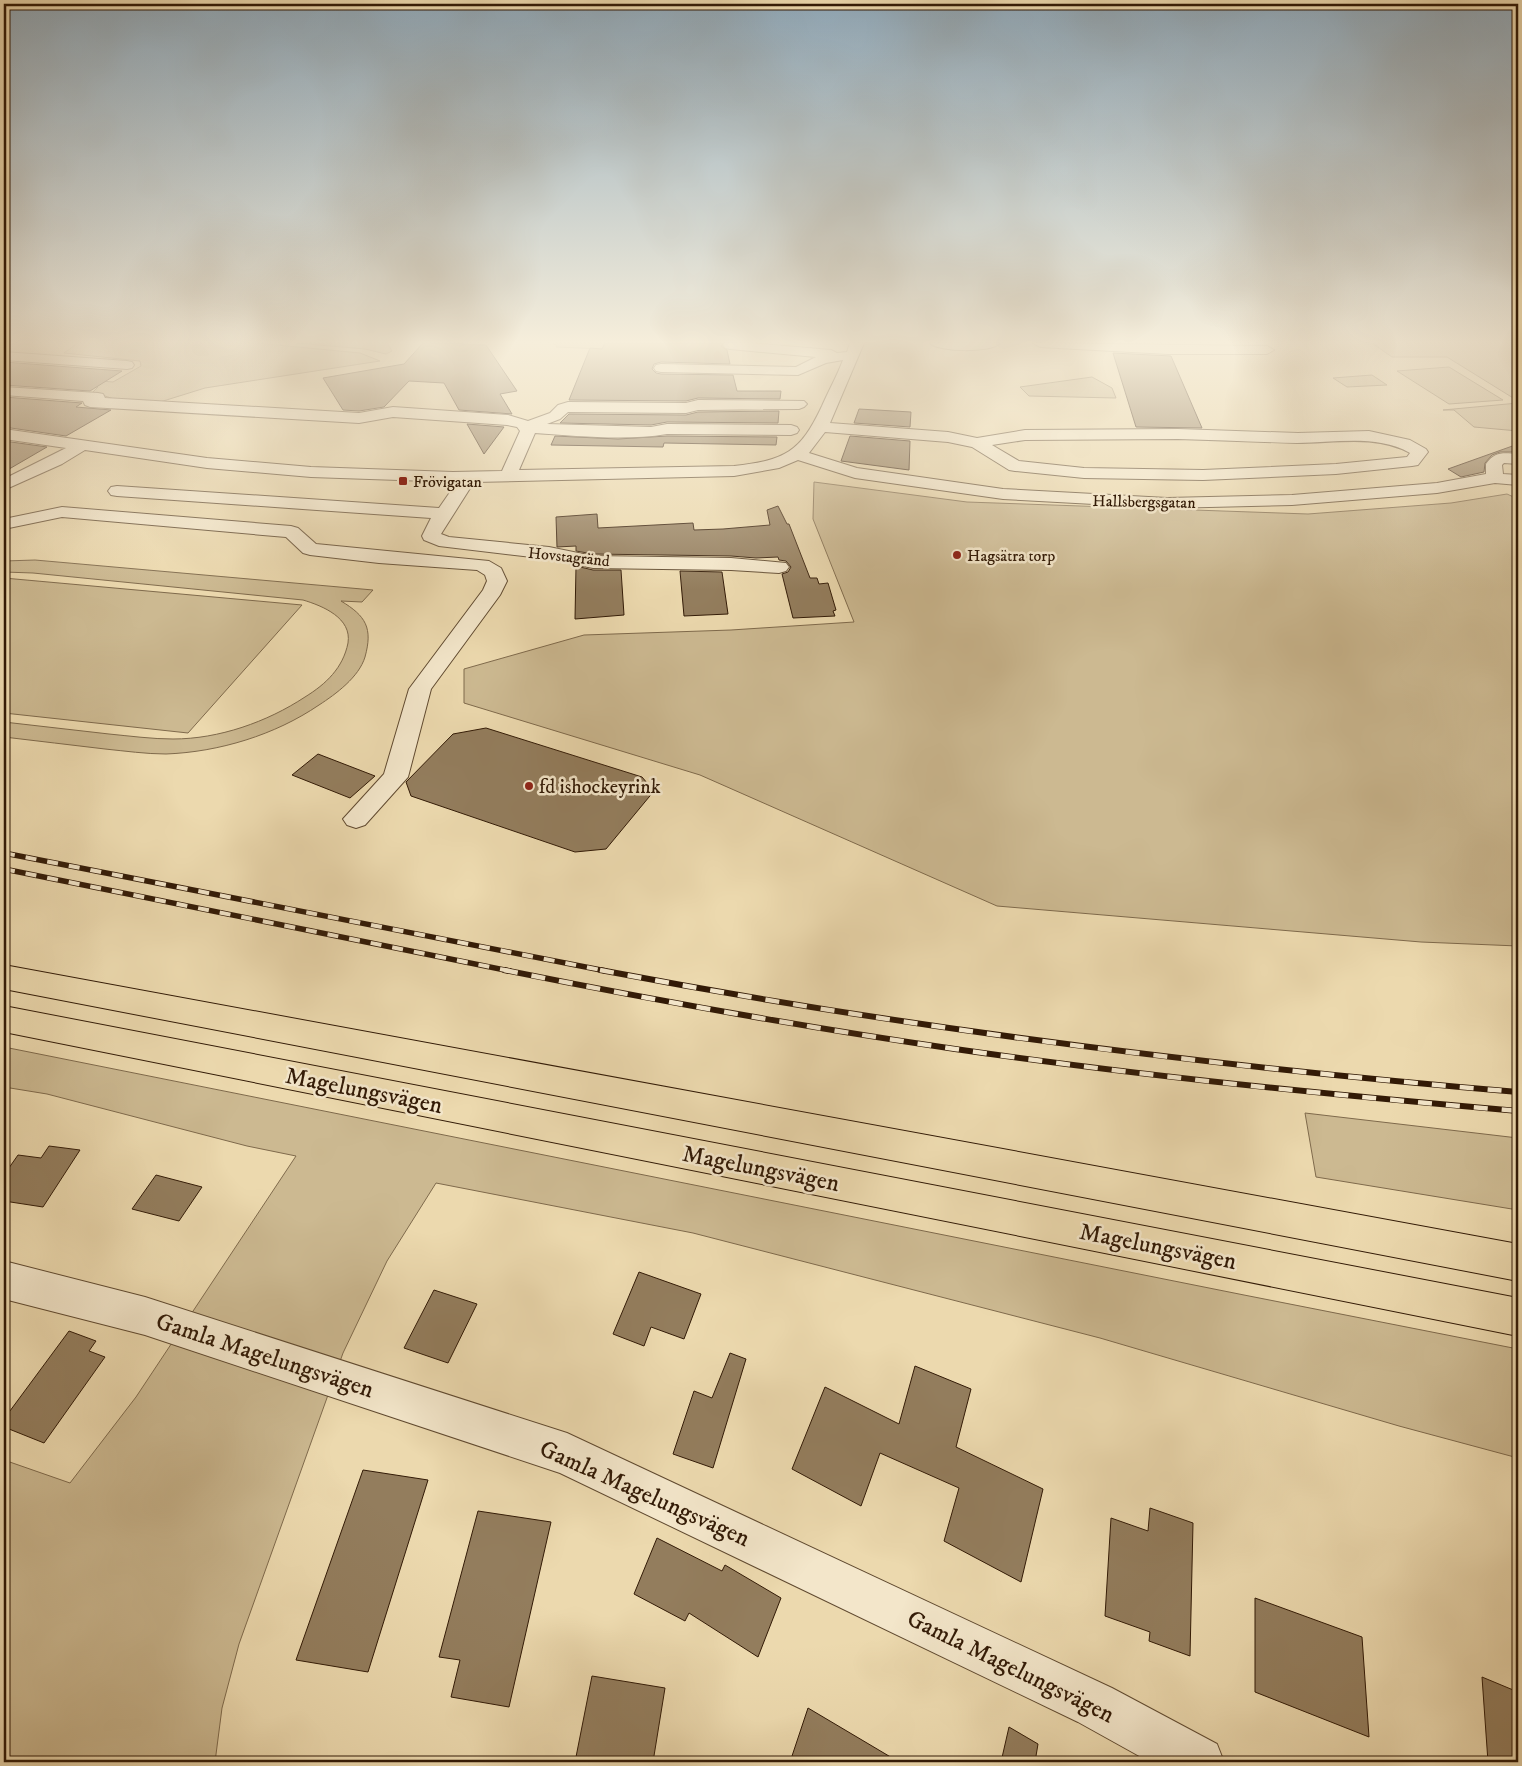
<svg xmlns="http://www.w3.org/2000/svg" width="1522" height="1766" font-family="'IM FELL DW Pica',serif">
  <rect width="100%" height="100%" fill="#ecd9ae"/>
  <filter id="stains"><feTurbulence type="fractalNoise" baseFrequency=".004" numOctaves="4"/><feColorMatrix values="0 0 0 0 .2 0 0 0 0 .09 0 0 0 0 .02 0 0 0 .5 -.17"/></filter>
  <radialGradient id="worn" r=".72"><stop offset=".6" stop-color="#630" stop-opacity="0"/><stop offset="1" stop-color="#630" stop-opacity=".3"/></radialGradient>
  <g fill="#ccb991" stroke="#7f6a4c">
    <path d="M 78,343 L 256,343 L 360,353 L 380,361 L 205,388 L 160,402 L 114,399 L 93,392 L 98,387 L 62,384 L 74,379 L 113,382 L 141,366 L 140,361 L 64,353 Z"/>
    <path d="M 296,343 L 387,343 L 392,351 L 386,354 L 365,349 Z"/>
    <path d="M 554,343 L 605,343 L 602,349 L 556,347 L 557,345 L 553,344 Z"/>
    <path d="M 1372,343 L 1518,343 L 1518,381 L 1512,385 L 1518,389 L 1518,401 L 1447,357 L 1392,357 Z"/>
    <path d="M 1449,367 L 1503,400 L 1449,404 L 1397,371 Z"/>
    <path d="M 1372,375 L 1387,385 L 1347,387 L 1333,378 Z"/>
    <path d="M 1092,377 L 1112,388 L 1116,398 L 1029,396 L 1020,387 Z"/>
    <path d="M 1518,403 L 1518,431 L 1474,427 L 1454,410 L 1443,410 Z"/>
    <path d="M 814,482 L 967,502 L 1308,514 L 1451,503 L 1507,494 L 1518,499 L 1518,946 L 1421,942 L 997,906 L 700,775 L 464,703 L 464,669 L 584,635 L 731,630 L 854,622 L 813,519 Z"/>
    <path d="M 35,560 L 373,590 L 362,602 L 341,601 C 366,616 373,628 365,657 C 359,677 336,694 319,705 C 275,735 219,752 166,754 C 146,754 125,751 105,749 C 71,745 38,741 4,737 L 4,722 C 39,726 74,730 109,734 C 130,736 152,739 173,739 C 219,739 267,722 305,697 C 326,684 343,668 348,643 C 352,618 323,606 303,600 L 33,573 L 4,572 L 4,561 Z"/>
    <path d="M 4,578 L 302,605 L 188,733 L 4,713 Z"/>
    <path d="M 4,1047 L 1244,1295 L 1518,1349 L 1518,1458 L 1399,1426 L 1100,1338 L 693,1233 L 436,1183 L 387,1261 L 343,1353 L 239,1644 L 222,1708 L 215,1762 L 4,1762 L 4,1460 L 70,1483 L 136,1397 L 296,1156 L 247,1146 L 47,1094 L 4,1087 Z"/>
    <path d="M 1305,1113 L 1518,1138 L 1518,1210 L 1316,1177 Z"/>
  </g>
  <g fill="#937d5d" stroke="#321a06">
    <path d="M 423,343 L 463,343 L 462,344 L 486,345 L 517,391 L 500,394 L 512,414 L 459,410 L 444,383 L 409,381 L 384,407 L 359,411 L 343,410 L 323,378 L 404,364 Z"/>
    <path d="M 605,343 L 723,343 L 721,346 L 727,350 L 730,364 L 661,362 L 654,364 L 652,369 L 656,373 L 661,374 L 733,375 L 737,391 L 781,391 L 780,399 L 698,398 L 686,401 L 569,400 L 590,348 L 602,349 Z"/>
    <path d="M 1113,353 L 1171,356 L 1202,428 L 1136,427 Z"/>
    <path d="M 4,362 L 122,371 L 90,391 L 4,385 Z"/>
    <path d="M 4,397 L 82,403 L 76,407 L 111,410 L 66,436 L 4,427 Z"/>
    <path d="M 859,409 L 911,412 L 910,427 L 854,423 Z"/>
    <path d="M 779,411 L 778,423 L 667,422 L 651,425 L 560,423 L 569,414 L 686,415 L 698,412 Z"/>
    <path d="M 467,424 L 504,427 L 484,454 Z"/>
    <path d="M 555,436 L 618,439 L 667,436 L 777,437 L 776,445 L 664,443 L 663,447 L 551,445 Z"/>
    <path d="M 850,436 L 910,441 L 909,470 L 841,461 Z"/>
    <path d="M 4,441 L 47,447 L 4,472 Z"/>
    <path d="M 1518,444 L 1518,452 L 1500,452 L 1492,455 L 1485,463 L 1484,472 L 1461,477 L 1448,469 Z"/>
    <path d="M 778,506 L 787,524 L 789,524 L 810,578 L 817,578 L 819,584 L 828,583 L 836,610 L 833,611 L 835,616 L 793,618 L 782,574 L 788,572 L 791,567 L 786,561 L 779,560 L 778,557 L 756,558 L 731,556 L 593,554 L 576,551 L 576,546 L 557,547 L 556,517 L 597,514 L 598,528 L 693,523 L 694,530 L 723,529 L 770,525 L 767,510 Z"/>
    <path d="M 576,566 L 593,570 L 621,570 L 624,615 L 575,619 Z"/>
    <path d="M 680,571 L 722,572 L 728,614 L 684,616 Z"/>
    <path d="M 486,728 L 642,777 L 654,791 L 606,849 L 575,852 L 411,796 L 406,782 L 453,734 Z"/>
    <path d="M 318,754 L 375,776 L 350,798 L 292,775 Z"/>
    <path d="M 49,1146 L 80,1150 L 43,1207 L 4,1201 L 4,1175 L 18,1155 L 41,1158 Z"/>
    <path d="M 156,1175 L 202,1187 L 179,1221 L 132,1209 Z"/>
    <path d="M 639,1272 L 701,1294 L 684,1339 L 651,1327 L 644,1346 L 613,1334 Z"/>
    <path d="M 434,1290 L 477,1304 L 448,1363 L 404,1348 Z"/>
    <path d="M 69,1331 L 96,1341 L 89,1351 L 105,1357 L 44,1443 L 4,1427 L 4,1419 Z"/>
    <path d="M 730,1353 L 746,1359 L 713,1468 L 673,1454 L 694,1391 L 712,1398 Z"/>
    <path d="M 915,1366 L 971,1389 L 956,1447 L 1043,1489 L 1021,1582 L 944,1541 L 959,1488 L 880,1453 L 861,1506 L 792,1469 L 825,1387 L 899,1424 Z"/>
    <path d="M 363,1470 L 428,1480 L 368,1672 L 296,1660 Z"/>
    <path d="M 1150,1508 L 1193,1523 L 1190,1656 L 1149,1641 L 1150,1632 L 1105,1616 L 1111,1518 L 1148,1531 Z"/>
    <path d="M 478,1511 L 551,1522 L 509,1707 L 451,1697 L 460,1660 L 439,1657 Z"/>
    <path d="M 657,1538 L 722,1571 L 725,1565 L 781,1598 L 758,1657 L 689,1613 L 685,1621 L 634,1594 Z"/>
    <path d="M 1255,1598 L 1362,1637 L 1369,1737 L 1255,1692 Z"/>
    <path d="M 592,1676 L 665,1688 L 653,1762 L 575,1762 Z"/>
    <path d="M 1482,1677 L 1518,1692 L 1518,1762 L 1488,1762 Z"/>
    <path d="M 808,1708 L 899,1762 L 790,1762 Z"/>
    <path d="M 1009,1727 L 1038,1744 L 1035,1762 L 1001,1762 Z"/>
  </g>
  <g fill="none" stroke-linecap="round" stroke-linejoin="round">
    <g stroke="#604a30" stroke-width="2">
      <g id="minor">
        <path d="M 725,343 L 749,343 L 831,350 L 837,353 L 847,352 L 850,343 L 864,343 L 830,423 L 948,432 L 977,438 L 1025,430 L 1178,429 L 1298,433 L 1369,431 L 1410,440 L 1426,449 L 1428,452 L 1418,465 L 1412,466 L 1336,474 L 1203,480 L 1084,478 L 1015,471 L 1009,470 L 972,447 L 948,442 L 825,432 L 809,453 L 857,468 L 1003,489 L 1167,498 L 1292,495 L 1437,483 L 1486,474 L 1486,464 C 1495,451 1504,453 1518,454 L 1518,464 L 1504,463 L 1502,465 L 1503,474 L 1518,475 L 1518,485 L 1495,483 L 1437,493 L 1292,505 L 1167,508 L 1003,499 L 855,478 L 798,460 L 779,468 L 734,476 L 474,482 L 441,534 L 449,537 L 549,547 L 593,556 L 731,558 L 786,563 L 789,567 L 786,571 L 779,573 L 731,570 L 593,568 L 549,559 L 439,546 L 424,540 L 422,536 L 431,518 L 117,496 L 111,495 L 108,491 L 111,487 L 117,486 L 439,508 L 457,482 L 311,477 L 207,468 L 85,450 L 62,464 L 4,490 L 4,479 L 66,448 L 4,439 L 4,429 L 207,458 L 311,467 L 453,472 L 502,471 L 520,431 L 517,427 L 507,425 L 393,417 L 359,423 L 90,407 L 85,405 L 83,401 L 4,395 L 4,387 L 98,393 L 103,394 L 105,398 L 359,413 L 393,407 L 508,415 L 528,421 L 550,413 L 558,405 L 568,402 L 686,403 L 698,400 L 804,401 L 807,404 L 804,407 L 799,409 L 698,410 L 686,413 L 568,412 L 560,419 L 547,424 L 651,427 L 667,424 L 791,425 L 797,427 L 799,430 L 797,433 L 791,435 L 667,434 C 626,441 577,436 535,433 L 519,470 L 734,466 C 785,460 800,453 822,406 C 829,390 837,376 843,360 L 826,363 L 798,375 L 661,372 L 656,371 L 654,368 L 656,365 L 661,364 L 796,367 L 816,357 L 730,349 L 725,348 L 723,345 ZM 1178,439 C 1218,440 1257,442 1297,443 C 1335,443 1376,434 1410,453 L 1407,457 L 1336,464 L 1203,470 L 1084,468 L 1019,461 L 992,445 L 1025,440 Z"/>
        <path d="M 930,343 L 1000,343 C 991,353 938,352 930,343 Z"/>
        <path d="M 1033,343 L 1267,346 L 1274,350 L 1267,354 L 1168,354 L 1040,347 Z"/>
        <path d="M 4,352 L 127,361 L 132,362 L 134,365 L 132,368 L 127,369 L 4,360 Z"/>
        <path d="M 62,507 L 291,526 L 298,528 L 316,544 L 489,561 L 501,568 L 507,581 L 500,595 L 431,689 L 408,777 L 365,825 L 356,828 L 347,825 L 343,819 L 384,774 L 409,689 L 483,590 L 487,581 L 485,575 L 477,570 L 379,563 L 310,555 L 303,553 L 286,537 L 62,517 L 4,529 L 4,519 Z"/>
        <path d="M 4,1261 L 145,1297 L 567,1433 L 1112,1688 L 1217,1744 L 1224,1762 L 1150,1762 L 1078,1722 L 560,1473 L 145,1335 L 4,1299 Z"/>
      </g>
    </g>
    <g stroke="#321a06" stroke-width="2">
      <g id="major">
        <path d="M 4,965 L 1518,1244 L 1518,1281 L 4,989 Z"/>
        <path d="M 4,1006 L 1518,1298 L 1518,1336 L 4,1032 Z"/>
      </g>
    </g>
    <use href="#minor" fill="#f3e6ca" fill-rule="evenodd"/>
    <use href="#major" fill="#ecd9ae" fill-rule="evenodd"/>
    <g stroke="#321a06" stroke-width="5.5">
      <g id="rail-far1">
        <path d="M 4,853 L 606,971"/>
        <path d="M 4,869 L 510,971"/>
      </g>
    </g>
    <g stroke="#321a06" stroke-width="6">
      <g id="rail">
        <path d="M 504,970 C 653,1000 804,1027 955,1049 C 1142,1076 1330,1095 1518,1111"/>
        <path d="M 600,970 C 905,1028 1209,1066 1518,1092"/>
      </g>
    </g>
    <use href="#rail-far1" stroke="#f3e6ca" stroke-width="4" stroke-dasharray="11" stroke-linecap="butt"/>
    <use href="#rail" stroke="#f3e6ca" stroke-width="4.5" stroke-dasharray="14" stroke-linecap="butt"/>
  </g>
  <linearGradient id="sky" x2="0" y2="1"><stop stop-color="#90a9ba"/><stop offset="0.58" stop-color="#f6eedb"/><stop offset="1" stop-color="#f6eedb" stop-opacity="0"/></linearGradient>
  <rect width="1522" height="590" fill="url(#sky)"/>
  <g fill="#8f2418" stroke="#f3e6ca" stroke-width="2">
    <rect x="398" y="476" width="10" height="10" rx="2.5"/>
    <circle cx="957" cy="555" r="5"/>
    <circle cx="529" cy="786" r="5"/>
  </g>
  <g text-anchor="middle" stroke-width="5" stroke-linejoin="round" paint-order="stroke">
    <g font-size="16" fill="#321a06" stroke="#f3e6ca" text-anchor="start">
      <text x="413" y="487">Frövigatan</text>
      <text x="967" y="561">Hagsätra torp</text>
    </g>
    <g font-size="16" fill="#321a06" stroke="#f3e6ca">
      <text transform="translate(1144 501) rotate(1)" y="6">Hallsbergsgatan</text>
      <text transform="translate(569 556) rotate(6)" y="6">Hovstagränd</text>
    </g>
    <g font-size="20" fill="#321a06" stroke="#f3e6ca" text-anchor="start">
      <text x="539" y="793">fd ishockeyrink</text>
    </g>
    <g font-size="24" fill="#321a06" stroke="#f3e6ca">
      <text transform="translate(364 1090) rotate(11)" y="8">Magelungsvägen</text>
      <text transform="translate(761 1168) rotate(11)" y="8">Magelungsvägen</text>
      <text transform="translate(1158 1246) rotate(11)" y="8">Magelungsvägen</text>
      <text transform="translate(265 1355) rotate(18)" y="8">Gamla Magelungsvägen</text>
      <text transform="translate(645 1493) rotate(24)" y="8">Gamla Magelungsvägen</text>
      <text transform="translate(1011 1666) rotate(26)" y="8">Gamla Magelungsvägen</text>
    </g>
  </g>
  <rect width="1522" height="1766" fill="none" stroke="#ecd9ae" stroke-width="20"/>
  <rect x="5" y="5" width="1512" height="1756" fill="none" stroke="#321a06" stroke-width="2.5"/>
  <rect x="10" y="10" width="1502" height="1746" fill="none" stroke="#321a06"/>
  <rect width="100%" height="100%" filter="url(#stains)"/>
  <rect width="100%" height="100%" fill="url(#worn)"/>
</svg>
